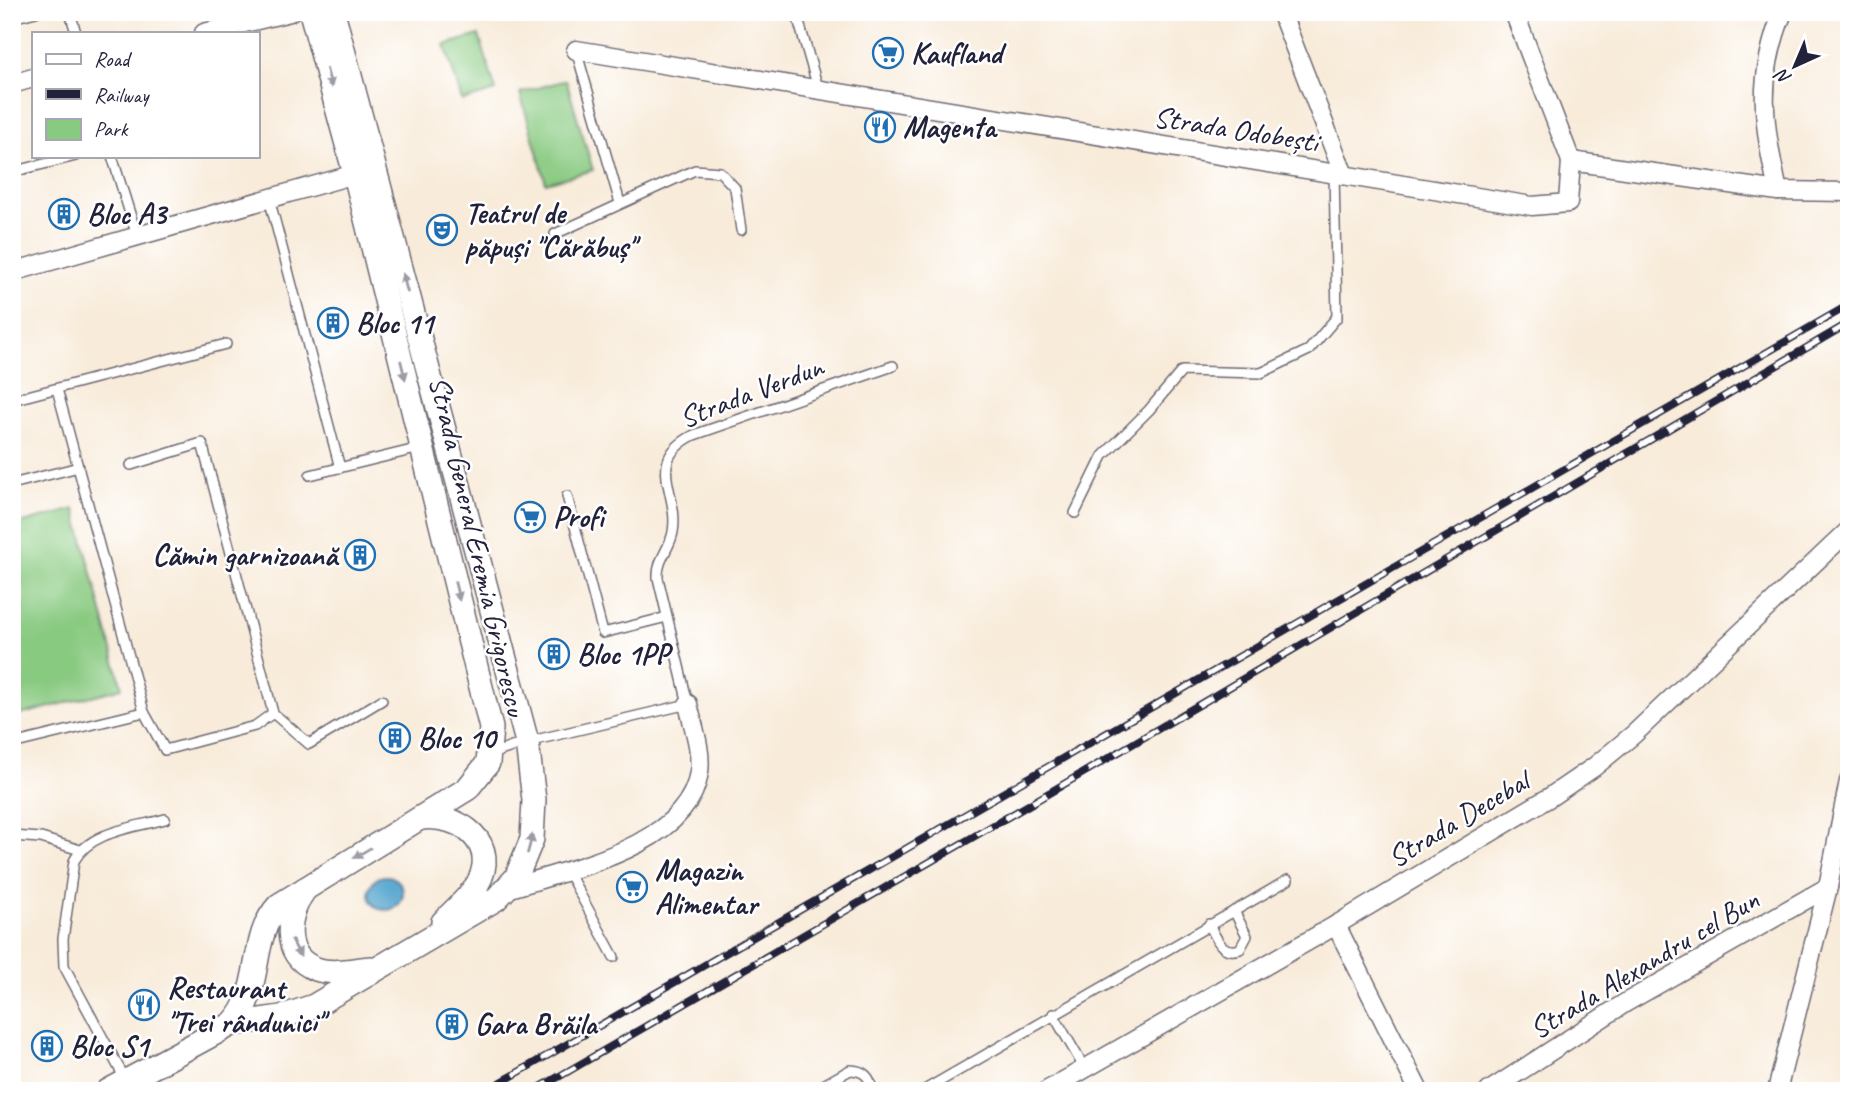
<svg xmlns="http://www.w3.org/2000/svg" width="1861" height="1103" font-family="Caveat,sans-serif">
  <rect width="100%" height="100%" fill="#fff"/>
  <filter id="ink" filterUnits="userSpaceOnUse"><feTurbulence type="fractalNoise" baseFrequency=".0143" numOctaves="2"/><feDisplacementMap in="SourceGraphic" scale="14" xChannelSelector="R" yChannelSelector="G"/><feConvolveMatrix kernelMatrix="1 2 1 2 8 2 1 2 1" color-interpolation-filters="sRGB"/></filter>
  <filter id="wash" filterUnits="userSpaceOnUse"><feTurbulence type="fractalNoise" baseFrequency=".00686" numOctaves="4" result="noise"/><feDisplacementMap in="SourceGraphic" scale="28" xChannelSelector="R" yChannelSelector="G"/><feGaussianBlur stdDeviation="1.57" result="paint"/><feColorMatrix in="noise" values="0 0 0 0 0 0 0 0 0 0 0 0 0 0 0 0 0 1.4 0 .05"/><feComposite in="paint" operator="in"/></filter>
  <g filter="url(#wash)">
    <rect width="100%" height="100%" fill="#f8ebd9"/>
    <g fill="#89ca81" stroke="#56765e" stroke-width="2">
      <path d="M 479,35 L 496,91 L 462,101 L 445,45 Z"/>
      <path d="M 566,80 L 593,170 L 546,183 L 520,93 Z"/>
      <path d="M 75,509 L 122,688 L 16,716 L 12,702 L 12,526 Z"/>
    </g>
    <circle fill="#54a5ce" stroke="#3b6484" stroke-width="2" cx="386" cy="893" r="17"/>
  </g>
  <g filter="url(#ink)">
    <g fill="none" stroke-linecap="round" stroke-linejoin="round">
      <g stroke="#6d6872" stroke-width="12">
        <g id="service">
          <path d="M 70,12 L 76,33"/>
          <path d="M 796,12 L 818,88"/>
          <path d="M 12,18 L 36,12"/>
          <path d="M 576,50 L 620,203"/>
          <path d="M 112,156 L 137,236"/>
          <path d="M 12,172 L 76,156"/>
          <path d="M 269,198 L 340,468"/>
          <path d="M 555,234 L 695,170 L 720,172 L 735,188 L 741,230"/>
          <path d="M 57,389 L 144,712 L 165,750 L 255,726 L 273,713"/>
          <path d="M 12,400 L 226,344"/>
          <path d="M 131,465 L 202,443 L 273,713 L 309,744 L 382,700"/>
          <path d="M 310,475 L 420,448"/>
          <path d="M 12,484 L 79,467"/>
          <path d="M 567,496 L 603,633 L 667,617"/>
          <path d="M 1075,513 L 1103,456 L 1149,410 L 1182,371 L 1261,373 L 1309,350 L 1337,317 L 1334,173"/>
          <path d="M 12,744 L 144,712"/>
          <path d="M 491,754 L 527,742 L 688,704 L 658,578 C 657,559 670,549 673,532 C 680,492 643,461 694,435 L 893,366"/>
          <path d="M 12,836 L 41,838 L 80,850"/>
          <path d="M 567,870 L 614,957"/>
          <path d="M 1209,924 C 1217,939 1221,955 1240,949 L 1247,936 L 1234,911"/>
          <path d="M 1053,1014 L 1085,1069"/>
          <path d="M 125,1079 L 64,966 L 63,939 L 74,861 C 90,831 134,828 165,819"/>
          <path d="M 813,1091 L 850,1070 C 863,1070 872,1077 871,1091"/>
          <path d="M 923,1091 L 1288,880"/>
        </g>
      </g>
      <g stroke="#6d6872" stroke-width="21">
        <g id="minor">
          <path d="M 1281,12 L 1344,175"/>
          <path d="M 1514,12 L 1571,161"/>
          <path d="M 204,33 L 290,12"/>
          <path d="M 576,50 L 1532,206 L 1568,203 L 1571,161 L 1778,191 L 1849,192"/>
          <path d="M 12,84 L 33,78"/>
          <path d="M 1778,191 C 1763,122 1756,79 1783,12"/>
          <path d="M 12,272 L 355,174"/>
          <path d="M 507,889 C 566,870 689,847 699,772 C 702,750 693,726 688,704"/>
          <path d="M 1336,925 L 1419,1091"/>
          <path d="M 1046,1091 L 1336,925 L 1550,797 L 1594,767 L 1634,734 L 1849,530"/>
          <path d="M 1489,1091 L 1625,1003 L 1828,887"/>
          <path d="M 1777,1091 L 1828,887 L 1849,781"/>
        </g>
      </g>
      <g stroke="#6d6872" stroke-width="26">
        <g id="tertiary">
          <path d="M 421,818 C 460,813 501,844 477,885 C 468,899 454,910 443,922"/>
          <path d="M 305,889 C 287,913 280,956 316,969 C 333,975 355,969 372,968"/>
          <path d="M 232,1024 C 264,991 248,938 279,905 L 467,789 L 488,763 L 491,728 L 355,174 L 311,12"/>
          <path d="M 108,1091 L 232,1024 L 281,1017 L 314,1006 L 496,899 L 516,878 L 532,839 L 534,800 L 527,742 L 333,12"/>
        </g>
      </g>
      <use href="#service" stroke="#fff" stroke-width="9"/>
      <use href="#minor" stroke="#fff" stroke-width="18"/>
      <use href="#tertiary" stroke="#fff" stroke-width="23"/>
      <g stroke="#22223b" stroke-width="8">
        <g id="rail">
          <path d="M 486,1091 L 1849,305"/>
          <path d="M 534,1091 L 1037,800 L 1849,323"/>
        </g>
      </g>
      <use href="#rail" stroke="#fff" stroke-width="5" stroke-dasharray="16" stroke-linecap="butt"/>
    </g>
    <defs><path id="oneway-solid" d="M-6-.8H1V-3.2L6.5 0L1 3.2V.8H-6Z" transform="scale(1.75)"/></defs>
    <g fill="#9c9ca7">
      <use href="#oneway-solid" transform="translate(329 78) rotate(75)"/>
      <use href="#oneway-solid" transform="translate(405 283) rotate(-105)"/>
      <use href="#oneway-solid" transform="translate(403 370) rotate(76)"/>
      <use href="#oneway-solid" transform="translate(457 591) rotate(76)"/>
      <use href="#oneway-solid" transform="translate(530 844) rotate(-75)"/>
      <use href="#oneway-solid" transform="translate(362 853) rotate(149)"/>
      <use href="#oneway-solid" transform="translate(296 948) rotate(62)"/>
    </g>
  </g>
  <defs>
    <g id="supermarket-ring" transform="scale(1.575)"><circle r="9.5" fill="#fff" stroke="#1f6fb2" stroke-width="1.5"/><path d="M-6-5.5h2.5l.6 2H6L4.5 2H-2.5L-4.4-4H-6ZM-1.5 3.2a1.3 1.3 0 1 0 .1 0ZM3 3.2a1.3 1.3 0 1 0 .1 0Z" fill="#1f6fb2"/></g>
    <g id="restaurant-ring" transform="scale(1.575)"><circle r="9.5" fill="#fff" stroke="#1f6fb2" stroke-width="1.5"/><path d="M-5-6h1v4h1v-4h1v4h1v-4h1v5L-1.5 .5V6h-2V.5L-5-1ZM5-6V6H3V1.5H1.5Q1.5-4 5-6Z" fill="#1f6fb2"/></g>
    <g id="building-ring" transform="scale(1.575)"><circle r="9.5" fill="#fff" stroke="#1f6fb2" stroke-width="1.5"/><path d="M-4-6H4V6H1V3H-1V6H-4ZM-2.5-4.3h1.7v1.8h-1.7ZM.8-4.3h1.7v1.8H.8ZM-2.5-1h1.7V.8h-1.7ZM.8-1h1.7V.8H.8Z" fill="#1f6fb2"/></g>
    <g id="theatre-ring" transform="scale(1.575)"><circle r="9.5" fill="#fff" stroke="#1f6fb2" stroke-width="1.5"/><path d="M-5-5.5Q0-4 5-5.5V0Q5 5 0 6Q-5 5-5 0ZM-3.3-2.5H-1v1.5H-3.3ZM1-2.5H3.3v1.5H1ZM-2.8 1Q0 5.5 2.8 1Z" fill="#1f6fb2"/></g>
  </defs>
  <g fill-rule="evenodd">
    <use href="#supermarket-ring" x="888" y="53"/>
    <use href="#restaurant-ring" x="880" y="127"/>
    <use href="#building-ring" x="64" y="214"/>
    <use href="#theatre-ring" x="442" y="230"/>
    <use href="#building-ring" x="333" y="323"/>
    <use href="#supermarket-ring" x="530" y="517"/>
    <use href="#building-ring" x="360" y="555"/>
    <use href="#building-ring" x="554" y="654"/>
    <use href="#building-ring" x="395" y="738"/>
    <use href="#supermarket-ring" x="632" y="887"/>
    <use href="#restaurant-ring" x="144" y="1005"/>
    <use href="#building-ring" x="452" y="1024"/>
    <use href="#building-ring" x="47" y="1046"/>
  </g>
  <g text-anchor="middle" stroke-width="5" stroke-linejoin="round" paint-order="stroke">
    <g font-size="30" font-weight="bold" fill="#22223b" stroke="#fff" text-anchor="start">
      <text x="911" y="63">Kaufland</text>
      <text x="903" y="137">Magenta</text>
      <text x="465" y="223">Teatrul de<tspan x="465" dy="34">păpuși "Cărăbuș"</tspan></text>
      <text x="87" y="224">Bloc A3</text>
      <text x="356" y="333">Bloc 11</text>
      <text x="553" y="527">Profi</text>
      <text x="337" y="565" text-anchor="end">Cămin garnizoană</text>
      <text x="577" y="664">Bloc 1PP</text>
      <text x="418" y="748">Bloc 10</text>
      <text x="655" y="880">Magazin<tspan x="655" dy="34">Alimentar</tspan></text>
      <text x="167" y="998">Restaurant<tspan x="167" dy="34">"Trei rândunici"</tspan></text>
      <text x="475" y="1034">Gara Brăila</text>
      <text x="70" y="1056">Bloc S1</text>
    </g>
    <g font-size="30" fill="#22223b" stroke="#fff">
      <text transform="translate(1236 129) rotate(9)" y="10">Strada Odobești</text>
      <text transform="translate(751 392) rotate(-21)" y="10">Strada Verdun</text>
      <text transform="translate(478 546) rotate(77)" y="10">Strada General Eremia Grigorescu</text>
      <text transform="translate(1458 819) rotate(-31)" y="10">Strada Decebal</text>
      <text transform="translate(1644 964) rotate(-31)" y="10">Strada Alexandru cel Bun</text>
    </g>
  </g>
  <rect width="1861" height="1103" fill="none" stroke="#fff" stroke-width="42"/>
  <rect x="32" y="32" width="228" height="126" fill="#ffffff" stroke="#a7a7b1" stroke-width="2"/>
  <rect x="46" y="54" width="35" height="10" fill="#ffffff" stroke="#a7a7b1" stroke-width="2"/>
  <text x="94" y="66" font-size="21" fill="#22223b">Road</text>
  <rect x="46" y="89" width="35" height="10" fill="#22223b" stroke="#a7a7b1" stroke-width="2"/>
  <text x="94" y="102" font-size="21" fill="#22223b">Railway</text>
  <rect x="46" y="119" width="35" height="21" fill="#89ca81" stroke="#a7a7b1" stroke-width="2"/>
  <text x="94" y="136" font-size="21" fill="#22223b">Park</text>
  <g transform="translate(1795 66) rotate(224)" stroke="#ffffff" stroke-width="5" paint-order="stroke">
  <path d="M0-5L12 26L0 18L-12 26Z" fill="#22223b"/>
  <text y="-10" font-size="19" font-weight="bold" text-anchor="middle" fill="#22223b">N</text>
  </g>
</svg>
